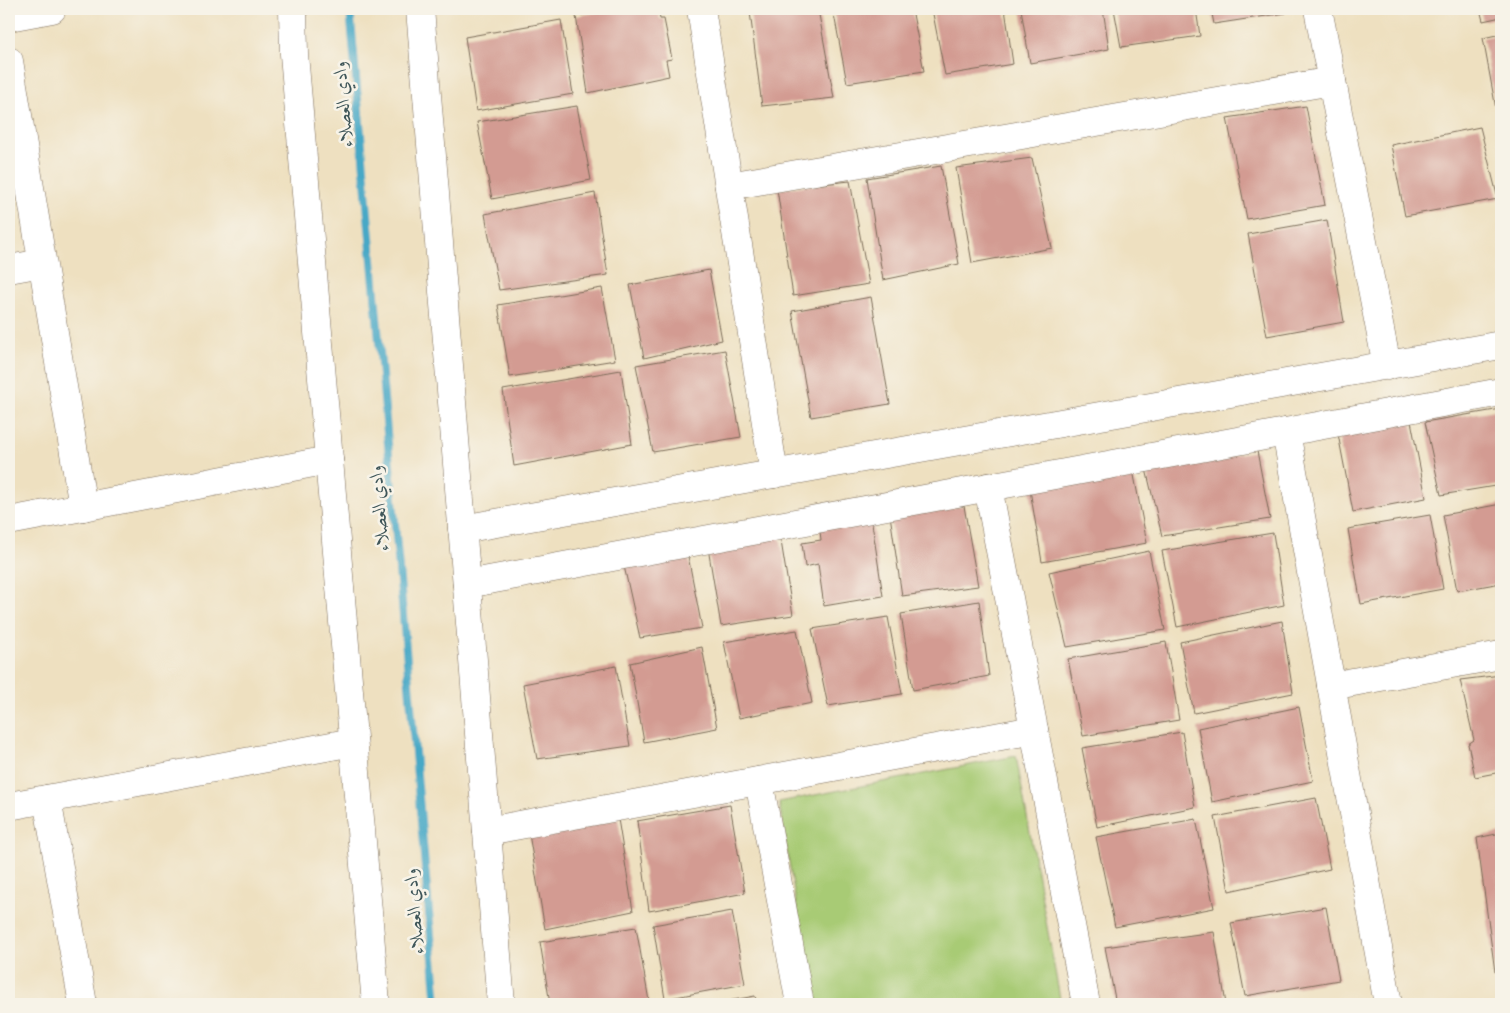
<svg xmlns="http://www.w3.org/2000/svg" width="1510" height="1013" font-family="Alegreya,Amiri,serif">
  <rect width="100%" height="100%" fill="#f7f3e8"/>
  <filter id="ink" filterUnits="userSpaceOnUse"><feTurbulence type="fractalNoise" baseFrequency=".02" numOctaves="2"/><feDisplacementMap in="SourceGraphic" scale="10" xChannelSelector="R" yChannelSelector="G"/><feConvolveMatrix kernelMatrix="1 2 1 2 8 2 1 2 1" color-interpolation-filters="sRGB"/></filter>
  <filter id="wash" filterUnits="userSpaceOnUse"><feTurbulence type="fractalNoise" baseFrequency=".0096" numOctaves="4" result="noise"/><feDisplacementMap in="SourceGraphic" scale="20" xChannelSelector="R" yChannelSelector="G"/><feGaussianBlur stdDeviation="1.12" result="paint"/><feColorMatrix in="noise" values="0 0 0 0 0 0 0 0 0 0 0 0 0 0 0 0 0 1.4 0 .05"/><feComposite in="paint" operator="in"/></filter>
  <g filter="url(#wash)">
    <rect width="100%" height="100%" fill="#eee0c0"/>
    <path fill="#a8cb74" stroke="#727a49" d="M 1016,756 L 1061,1004 L 813,1004 L 779,802 Z"/>
    <g fill="none" stroke-linecap="round" stroke-linejoin="round">
      <path stroke="#47a8c6" stroke-width="8" d="M 350,9 L 437,1004"/>
    </g>
    <g id="blocks">
      <g fill="#d39b92">
        <path d="M 616,9 L 658,9 L 660,19 L 664,19 L 672,59 L 666,60 L 669,76 L 588,93 L 576,16 Z"/>
        <path d="M 773,9 L 818,9 L 834,98 L 762,106 L 750,12 Z"/>
        <path d="M 833,9 L 912,9 L 924,71 L 847,83 Z"/>
        <path d="M 932,9 L 1005,9 L 1013,64 L 945,75 Z"/>
        <path d="M 1021,9 L 1103,9 L 1109,49 L 1030,63 Z"/>
        <path d="M 1114,9 L 1196,9 L 1200,36 L 1121,47 Z"/>
        <path d="M 1211,9 L 1286,9 L 1286,13 L 1214,24 Z"/>
        <path d="M 1480,9 L 1501,9 L 1501,17 L 1483,21 Z"/>
        <path d="M 561,20 L 573,94 L 476,111 L 465,37 Z"/>
        <path d="M 1501,34 L 1501,108 L 1496,109 L 1483,38 Z"/>
        <path d="M 577,106 L 591,180 L 492,199 L 477,122 Z"/>
        <path d="M 1306,106 L 1325,205 L 1247,219 L 1227,118 Z"/>
        <path d="M 1501,126 L 1501,147 L 1500,147 L 1497,127 Z"/>
        <path d="M 1480,127 L 1498,199 L 1405,216 L 1391,145 Z"/>
        <path d="M 1032,158 L 1052,248 L 972,263 L 956,168 Z"/>
        <path d="M 941,166 L 959,264 L 883,280 L 867,178 Z"/>
        <path d="M 850,181 L 869,284 L 793,296 L 777,189 Z"/>
        <path d="M 595,193 L 608,275 L 499,290 L 485,214 Z"/>
        <path d="M 1327,220 L 1344,322 L 1267,336 L 1248,234 Z"/>
        <path d="M 709,270 L 722,340 L 644,358 L 630,285 Z"/>
        <path d="M 602,288 L 615,360 L 510,377 L 498,305 Z"/>
        <path d="M 871,297 L 890,404 L 811,417 L 792,311 Z"/>
        <path d="M 725,350 L 741,437 L 653,452 L 636,365 Z"/>
        <path d="M 621,370 L 632,444 L 514,466 L 503,390 Z"/>
        <path d="M 1501,409 L 1501,485 L 1441,495 L 1425,422 Z"/>
        <path d="M 1411,421 L 1426,498 L 1353,512 L 1338,434 Z"/>
        <path d="M 1257,451 L 1270,519 L 1162,536 L 1146,469 Z"/>
        <path d="M 1133,470 L 1147,543 L 1042,562 L 1030,490 Z"/>
        <path d="M 1501,504 L 1501,583 L 1457,591 L 1443,515 Z"/>
        <path d="M 964,506 L 978,586 L 902,596 L 890,515 Z"/>
        <path d="M 1430,515 L 1443,589 L 1361,604 L 1348,529 Z"/>
        <path d="M 871,517 L 883,596 L 824,606 L 818,564 L 805,567 L 802,543 L 821,540 L 819,523 Z"/>
        <path d="M 1273,533 L 1284,605 L 1177,627 L 1162,551 Z"/>
        <path d="M 780,535 L 793,615 L 721,626 L 708,548 Z"/>
        <path d="M 1149,551 L 1165,630 L 1067,647 L 1049,572 Z"/>
        <path d="M 688,556 L 702,628 L 640,638 L 624,566 Z"/>
        <path d="M 979,601 L 989,676 L 913,690 L 901,614 Z"/>
        <path d="M 888,617 L 902,694 L 828,706 L 812,629 Z"/>
        <path d="M 1282,621 L 1293,693 L 1194,713 L 1180,642 Z"/>
        <path d="M 797,630 L 812,703 L 739,718 L 724,642 Z"/>
        <path d="M 1166,642 L 1179,720 L 1083,736 L 1068,659 Z"/>
        <path d="M 702,647 L 717,728 L 644,742 L 630,663 Z"/>
        <path d="M 616,666 L 630,746 L 537,759 L 523,684 Z"/>
        <path d="M 1501,675 L 1501,772 L 1475,777 L 1468,744 L 1474,740 L 1460,680 Z"/>
        <path d="M 1299,707 L 1313,781 L 1212,802 L 1198,728 Z"/>
        <path d="M 1182,732 L 1195,807 L 1097,827 L 1082,748 Z"/>
        <path d="M 1316,798 L 1330,869 L 1229,891 L 1215,817 Z"/>
        <path d="M 730,805 L 745,893 L 649,911 L 637,821 Z"/>
        <path d="M 618,819 L 633,911 L 545,929 L 529,834 Z"/>
        <path d="M 1196,819 L 1214,908 L 1115,927 L 1096,837 Z"/>
        <path d="M 1501,833 L 1501,971 L 1495,972 L 1477,838 Z"/>
        <path d="M 1326,907 L 1339,980 L 1245,996 L 1231,923 Z"/>
        <path d="M 732,911 L 745,984 L 665,999 L 653,925 Z"/>
        <path d="M 636,927 L 649,1001 L 634,1004 L 550,1004 L 540,942 Z"/>
        <path d="M 1214,932 L 1226,1004 L 1116,1004 L 1105,947 Z"/>
        <path d="M 755,996 L 757,1004 L 718,1004 L 717,1003 Z"/>
      </g>
    </g>
  </g>
  <g filter="url(#ink)">
    <use href="#blocks" fill-opacity="0" stroke="#7a6a57" stroke-width="1"/>
    <g fill="none" stroke-linecap="round" stroke-linejoin="round">
      <g stroke="#7a6a57" stroke-width="29">
        <g id="minor">
          <path d="M 293,9 L 294,54 L 376,1004"/>
          <path d="M 420,9 L 501,1004"/>
          <path d="M 701,9 L 774,474"/>
          <path d="M 1318,9 L 1387,366"/>
          <path d="M 9,61 L 83,507"/>
          <path d="M 729,186 L 1332,81"/>
          <path d="M 9,269 L 42,263"/>
          <path d="M 1286,432 L 1388,1004"/>
          <path d="M 988,487 L 1086,1004"/>
          <path d="M 9,521 L 329,460"/>
          <path d="M 462,529 L 1501,345"/>
          <path d="M 467,584 L 1501,392"/>
          <path d="M 1331,686 L 1501,655"/>
          <path d="M 759,781 L 800,1004"/>
          <path d="M 47,799 L 83,1004"/>
          <path d="M 9,806 L 353,742"/>
          <path d="M 487,831 L 1034,730"/>
        </g>
      </g>
      <g stroke="#7a6a57" stroke-width="29">
        <path id="major" d="M 9,17 L 52,9"/>
      </g>
      <use href="#minor" stroke="#fff" stroke-width="28"/>
      <use href="#major" stroke="#fff" stroke-width="28"/>
    </g>
  </g>
  <g text-anchor="middle" stroke-width="5" stroke-linejoin="round" paint-order="stroke">
    <g font-size="19" font-style="italic" fill="#3f5659" stroke="#f7f3e8">
      <text transform="translate(342 104) rotate(-95)" y="7">وادي العصلاء</text>
      <text transform="translate(378 508) rotate(-95)" y="7">وادي العصلاء</text>
      <text transform="translate(413 911) rotate(-95)" y="7">وادي العصلاء</text>
    </g>
  </g>
  <rect width="1510" height="1013" fill="none" stroke="#f7f3e8" stroke-width="30"/>
</svg>
